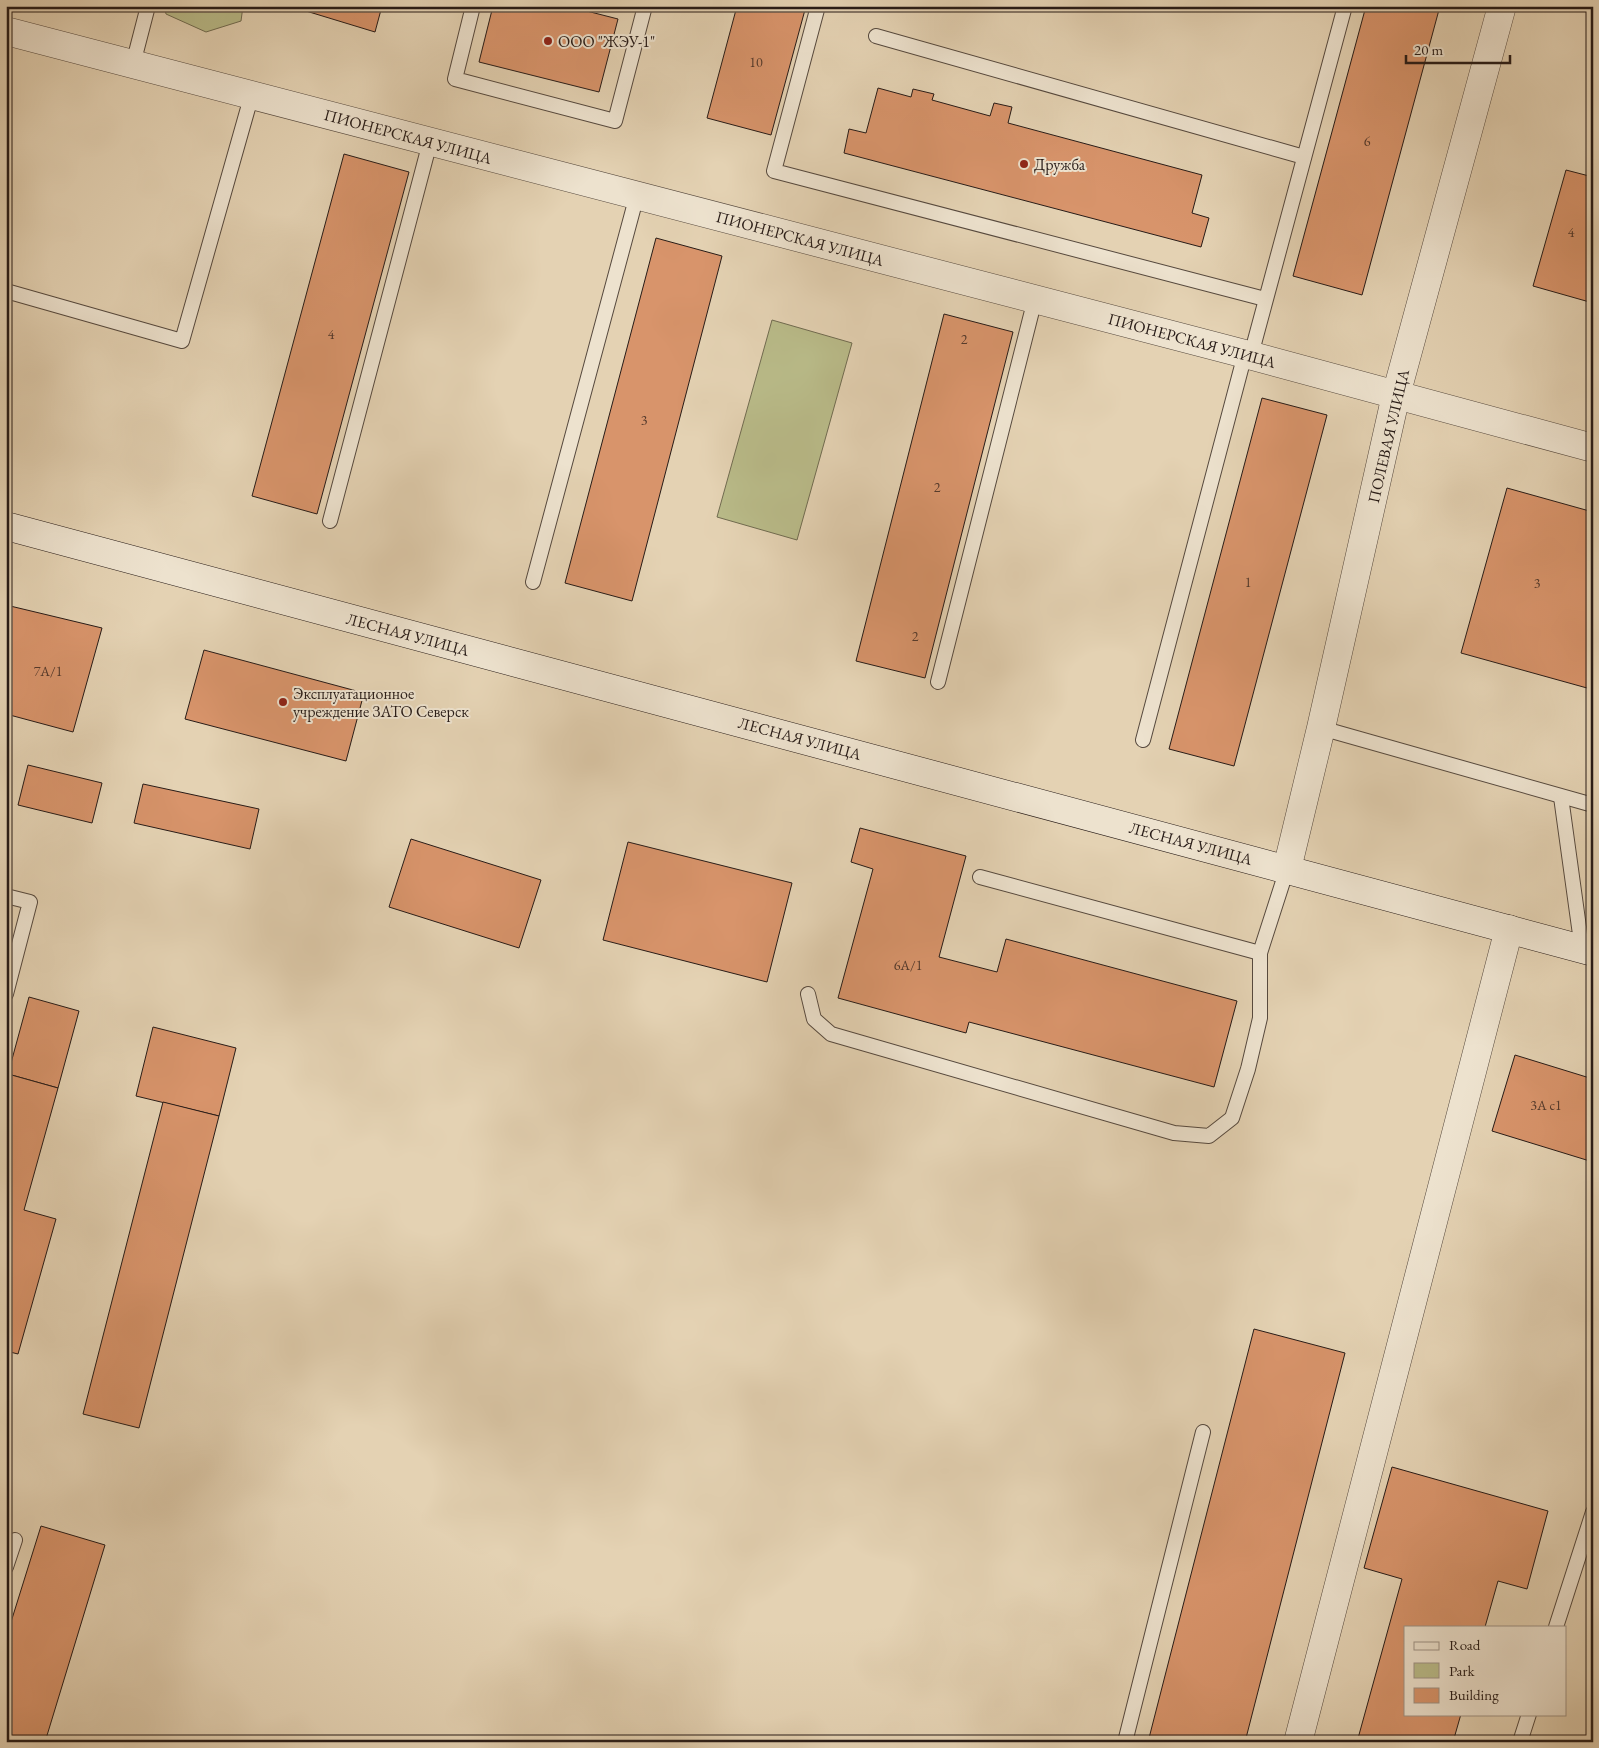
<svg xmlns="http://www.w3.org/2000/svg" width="1599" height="1748" font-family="'EB Garamond',serif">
  <rect width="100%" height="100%" fill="#e4d2b3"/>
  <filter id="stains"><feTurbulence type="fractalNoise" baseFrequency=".004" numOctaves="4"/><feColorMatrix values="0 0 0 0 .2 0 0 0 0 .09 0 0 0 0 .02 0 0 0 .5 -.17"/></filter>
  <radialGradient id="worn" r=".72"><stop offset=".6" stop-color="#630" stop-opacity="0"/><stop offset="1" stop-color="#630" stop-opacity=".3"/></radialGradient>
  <g fill="#b9bb89" stroke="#706b50">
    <path d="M 164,6 L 243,6 L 241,21 L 206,32 L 166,14 Z"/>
    <path d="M 772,320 L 852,343 L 797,540 L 717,517 Z"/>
  </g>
  <g fill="#d8946b" stroke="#271b17">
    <path d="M 308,6 L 382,6 L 375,32 L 306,11 Z"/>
    <path d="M 493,6 L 567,6 L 618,19 L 599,92 L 479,62 Z"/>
    <path d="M 737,6 L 806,6 L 771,135 L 707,118 Z"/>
    <path d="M 1366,6 L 1440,6 L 1362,295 L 1293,276 Z"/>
    <path d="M 878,88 L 911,97 L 913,89 L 934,94 L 932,100 L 990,116 L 994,103 L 1012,107 L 1008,123 L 1202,175 L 1192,213 L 1209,218 L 1201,247 L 844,153 L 849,129 L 866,133 Z"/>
    <path d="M 344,154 L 409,172 L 317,514 L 252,496 Z"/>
    <path d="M 1566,170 L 1593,177 L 1593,303 L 1533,286 Z"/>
    <path d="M 656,238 L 722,256 L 632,601 L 565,583 Z"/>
    <path d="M 944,314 L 1013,332 L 925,678 L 856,661 Z"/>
    <path d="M 1262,398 L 1327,415 L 1234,766 L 1169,749 Z"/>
    <path d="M 1507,488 L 1593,512 L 1593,667 L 1587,688 L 1461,653 Z"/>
    <path d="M 6,605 L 102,628 L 73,732 L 6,714 Z"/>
    <path d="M 204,650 L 364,693 L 346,761 L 185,719 Z"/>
    <path d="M 28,765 L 102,783 L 92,823 L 18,805 Z"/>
    <path d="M 143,784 L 259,809 L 250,849 L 134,823 Z"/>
    <path d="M 860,828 L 966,856 L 939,957 L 997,972 L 1006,939 L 1237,1001 L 1214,1087 L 969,1022 L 966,1033 L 838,998 L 873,869 L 851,862 Z"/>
    <path d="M 411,839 L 541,880 L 519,948 L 389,907 Z"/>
    <path d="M 628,842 L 792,883 L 767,982 L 603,940 Z"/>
    <path d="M 29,997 L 79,1011 L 58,1088 L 8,1074 Z"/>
    <path d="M 153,1027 L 236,1048 L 219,1116 L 136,1096 Z"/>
    <path d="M 1515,1055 L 1593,1079 L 1593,1162 L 1492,1131 Z"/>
    <path d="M 8,1074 L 58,1088 L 24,1210 L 56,1219 L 18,1354 L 6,1351 L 6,1080 Z"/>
    <path d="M 163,1102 L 219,1116 L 139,1428 L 83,1414 Z"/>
    <path d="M 1254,1329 L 1345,1353 L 1245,1742 L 1148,1742 Z"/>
    <path d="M 1392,1467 L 1548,1511 L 1527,1589 L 1498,1581 L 1485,1627 L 1405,1627 L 1405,1714 L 1461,1714 L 1453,1742 L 1357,1742 L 1402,1579 L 1364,1568 Z"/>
    <path d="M 41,1526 L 105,1545 L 45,1742 L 6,1742 L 6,1638 Z"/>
  </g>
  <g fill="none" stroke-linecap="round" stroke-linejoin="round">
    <g stroke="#56493e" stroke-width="16">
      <g id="service">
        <path d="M 473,6 L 455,79 L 615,121 L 645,6"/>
        <path d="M 818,6 L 774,171 L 1265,299"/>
        <path d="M 876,36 L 1304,157"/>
        <path d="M 133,64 L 148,6"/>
        <path d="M 6,291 L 182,341 L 252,94"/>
        <path d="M 1251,355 L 1345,6"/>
        <path d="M 330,521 L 430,142"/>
        <path d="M 533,582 L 637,195"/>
        <path d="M 938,682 L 1035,299"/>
        <path d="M 1321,728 L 1593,805"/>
        <path d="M 1143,740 L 1245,354"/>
        <path d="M 1561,797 L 1582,949"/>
        <path d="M 980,877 L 1260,953"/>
        <path d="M 6,896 L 30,902 L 6,994"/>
        <path d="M 808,994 L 814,1019 L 831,1034 L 1174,1133 L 1209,1136 L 1232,1118 L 1248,1069 L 1260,1018 L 1260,953 L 1287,869"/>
        <path d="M 6,1567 L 15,1540"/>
        <path d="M 1556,1627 L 1593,1512"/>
        <path d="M 1125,1742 L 1203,1432"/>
        <path d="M 1520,1742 L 1529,1714"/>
      </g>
    </g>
    <g stroke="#56493e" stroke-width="29">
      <g id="minor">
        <path d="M 6,31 L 1245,354 L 1593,448"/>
        <path d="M 1287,869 L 1321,728 L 1396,395 L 1502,6"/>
        <path d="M 1298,1742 L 1509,929"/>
      </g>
    </g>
    <g stroke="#271b17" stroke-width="29">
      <path id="secondary" d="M 6,526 L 1593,952"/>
    </g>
    <use href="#service" stroke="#ede2ce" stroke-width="14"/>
    <use href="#minor" stroke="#ede2ce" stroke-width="28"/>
    <use href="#secondary" stroke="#ede2ce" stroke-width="28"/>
  </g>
  <g fill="#8f2418" stroke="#ede2ce" stroke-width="2">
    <circle cx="548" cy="41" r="5"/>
    <circle cx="1024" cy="164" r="5"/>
    <circle cx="283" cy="702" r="5"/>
  </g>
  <g text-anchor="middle" stroke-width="4" stroke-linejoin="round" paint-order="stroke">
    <g font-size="14" fill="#53392c">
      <text x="756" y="67">10</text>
      <text x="1367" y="146">6</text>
      <text x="1571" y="237">4</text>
      <text x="331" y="339">4</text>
      <text x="964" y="344">2</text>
      <text x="644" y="425">3</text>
      <text x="937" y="492">2</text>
      <text x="1248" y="587">1</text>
      <text x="1537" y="588">3</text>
      <text x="915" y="641">2</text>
      <text x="48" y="676">7А/1</text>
      <text x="908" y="970">6А/1</text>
      <text x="1546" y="1110">3А с1</text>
    </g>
    <g font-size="16" fill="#271b17" stroke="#ede2ce" text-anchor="start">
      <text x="558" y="47">ООО "ЖЭУ-1"</text>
      <text x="1034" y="170">Дружба</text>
      <text x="293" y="699">Эксплуатационное<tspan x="293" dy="18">учреждение ЗАТО Северск</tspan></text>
    </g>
    <g font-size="16" fill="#271b17" stroke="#ede2ce">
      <text transform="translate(408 136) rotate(15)" y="6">ПИОНЕРСКАЯ УЛИЦА</text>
      <text transform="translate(800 238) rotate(15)" y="6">ПИОНЕРСКАЯ УЛИЦА</text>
      <text transform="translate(1192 340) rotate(15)" y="6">ПИОНЕРСКАЯ УЛИЦА</text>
      <text transform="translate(1388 436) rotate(-77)" y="6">ПОЛЕВАЯ УЛИЦА</text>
      <text transform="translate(408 634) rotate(15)" y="6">ЛЕСНАЯ УЛИЦА</text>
      <text transform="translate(800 738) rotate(15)" y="6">ЛЕСНАЯ УЛИЦА</text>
      <text transform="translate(1191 843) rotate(15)" y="6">ЛЕСНАЯ УЛИЦА</text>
    </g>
  </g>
  <rect width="1599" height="1748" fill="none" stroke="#e4d2b3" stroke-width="25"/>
  <rect x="8" y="8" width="1584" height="1733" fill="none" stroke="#271b17" stroke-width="2.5"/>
  <rect x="12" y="12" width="1574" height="1723" fill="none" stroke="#271b17"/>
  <rect x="1404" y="1626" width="162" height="90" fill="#ede2ce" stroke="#9e9285"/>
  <rect x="1414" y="1642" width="25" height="8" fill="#ede2ce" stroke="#9e9285"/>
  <text x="1449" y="1650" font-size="15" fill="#271b17">Road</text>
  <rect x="1414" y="1663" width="25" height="15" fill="#b9bb89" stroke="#9e9285"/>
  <text x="1449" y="1676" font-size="15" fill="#271b17">Park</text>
  <rect x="1414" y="1688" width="25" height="15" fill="#d8946b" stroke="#9e9285"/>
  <text x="1449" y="1700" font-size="15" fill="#271b17">Building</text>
  <path d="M1406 55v8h104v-8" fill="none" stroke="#271b17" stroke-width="2.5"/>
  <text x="1414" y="55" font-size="15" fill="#271b17" stroke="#ede2ce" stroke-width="4" paint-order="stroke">20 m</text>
  <rect width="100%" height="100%" filter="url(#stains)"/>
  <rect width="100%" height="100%" fill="url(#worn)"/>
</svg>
